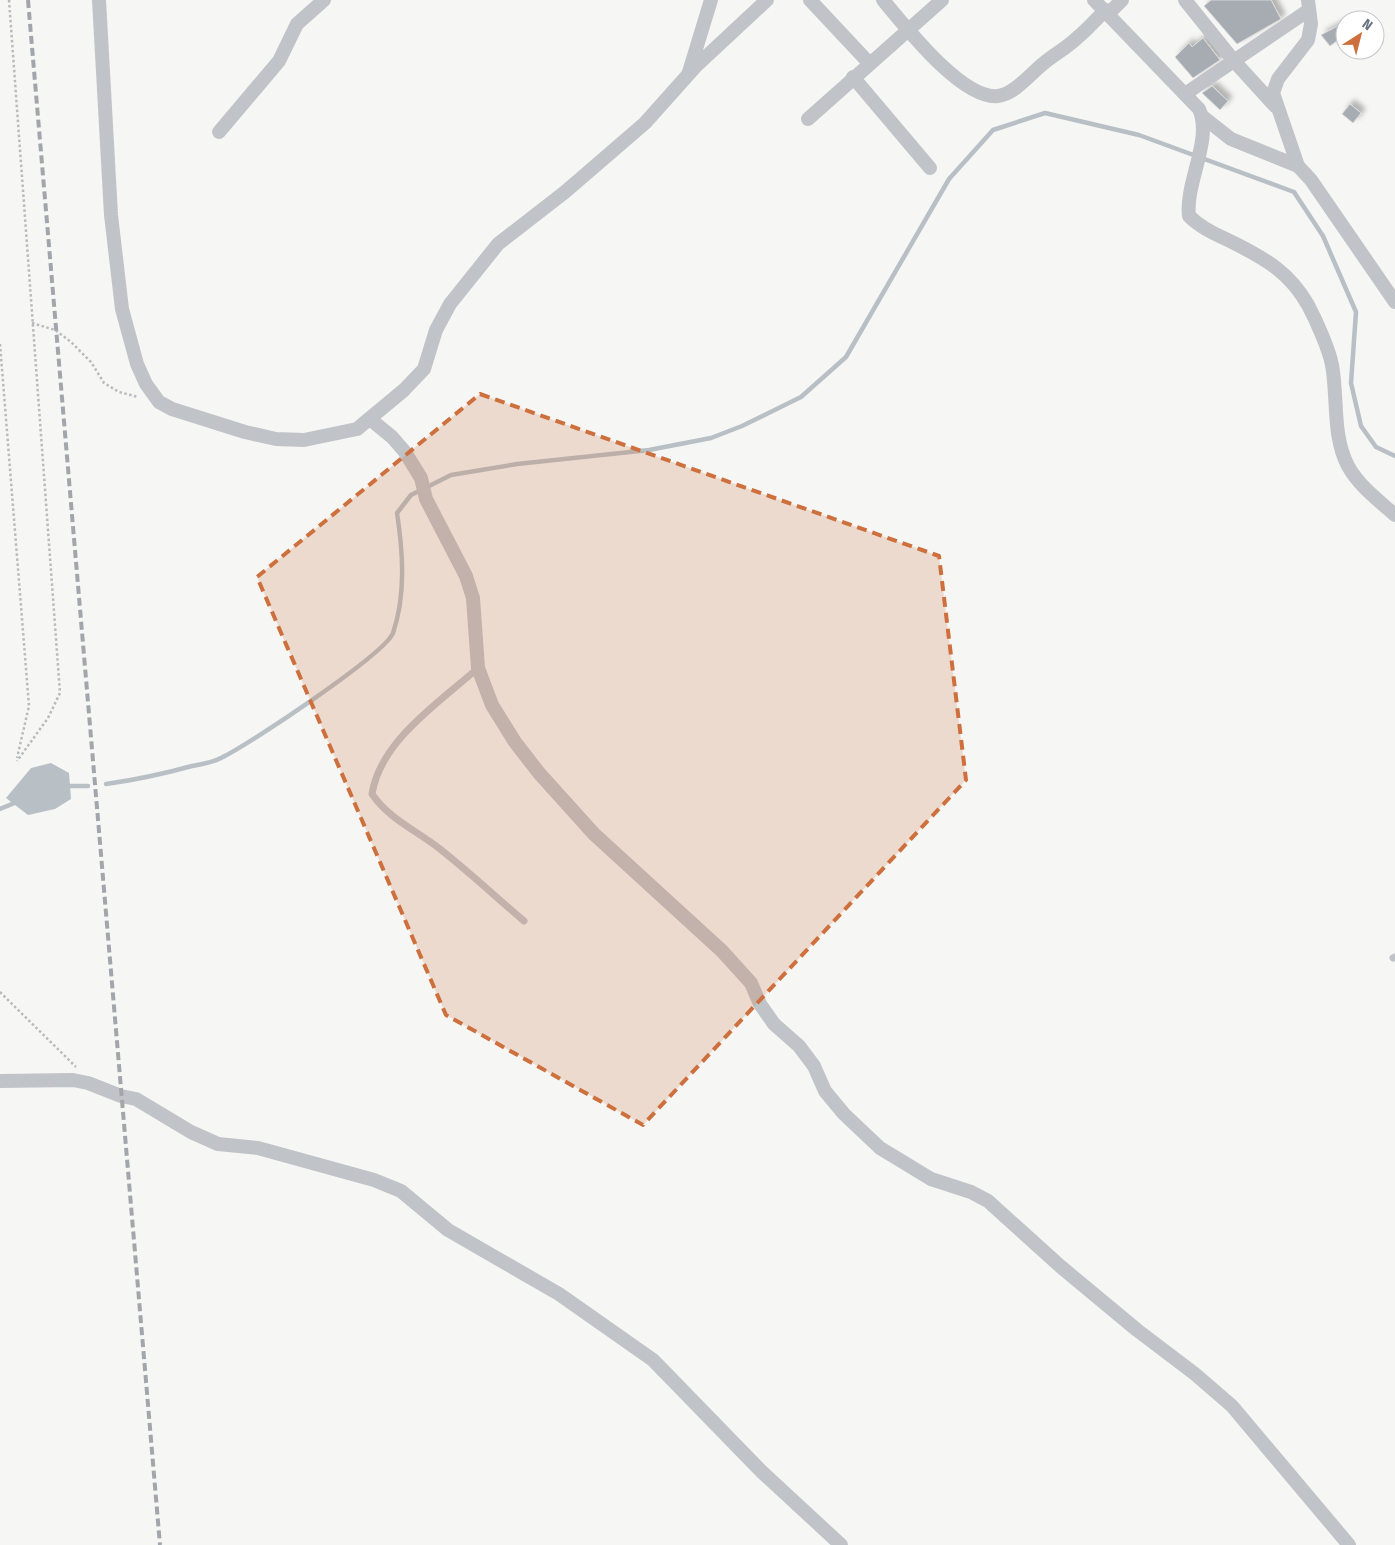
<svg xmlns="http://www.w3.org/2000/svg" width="1395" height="1545" font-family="'Fira Sans Condensed',sans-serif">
  <defs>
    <filter id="shadow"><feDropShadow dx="4.5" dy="-4.5" stdDeviation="2.5" flood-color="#0004"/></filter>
  </defs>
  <rect width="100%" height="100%" fill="#f6f6f4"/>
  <path fill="#b8c0c6" d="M 51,763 L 69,773 L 71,799 L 55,809 L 28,815 L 6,798 L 31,768 Z"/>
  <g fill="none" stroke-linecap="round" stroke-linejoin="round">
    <g stroke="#b8c0c6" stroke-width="4.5">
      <path d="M 106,784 C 135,780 163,774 192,766 C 201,764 212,763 221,758 C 247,746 385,654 393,633 C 406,595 403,552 397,513 L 411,495 L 451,475 L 517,464 L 649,450 L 711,438 L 742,426 L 801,397 L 846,357 L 949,179 L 993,130 L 1045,113 L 1139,135 L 1294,192 L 1323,236 L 1356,312 L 1351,383 L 1361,426 L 1376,447 L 1395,456"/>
      <path d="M 65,786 L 88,786"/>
      <path d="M 0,809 L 17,802"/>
    </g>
  </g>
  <g fill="#a6acb2" stroke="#d8d8d6" filter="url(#shadow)">
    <path d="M 1211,0 L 1271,0 L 1281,19 L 1237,44 L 1204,6 Z"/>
    <path d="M 1345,22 L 1345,35 L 1330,46 L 1321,35 Z"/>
    <path d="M 1203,38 L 1220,60 L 1193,78 L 1175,57 L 1189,43 L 1192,47 Z"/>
    <path d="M 1212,86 L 1228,101 L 1220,110 L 1202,93 Z"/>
    <path d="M 1350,104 L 1361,113 L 1353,123 L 1342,114 Z"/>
  </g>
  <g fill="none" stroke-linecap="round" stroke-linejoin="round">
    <g stroke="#b8babd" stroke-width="2.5" stroke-dasharray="2.5 2.5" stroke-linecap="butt">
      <path d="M 9,0 L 60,693 L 48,718 L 17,761"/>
      <path d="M 32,323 L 55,330 L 71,342 L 91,362 L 104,383 L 119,392 L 138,397"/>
      <path d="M 0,344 L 29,706 L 17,758"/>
      <path d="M 0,992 L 76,1067"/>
    </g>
    <g stroke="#c0c3c7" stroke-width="7">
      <path d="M 478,668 C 440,702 380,741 372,794 C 390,820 416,830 440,849 C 469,872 496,897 524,921"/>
      <path d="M 1393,958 L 1395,957"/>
    </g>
    <g stroke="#c0c3c7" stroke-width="14">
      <path d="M 99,0 L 111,215 L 122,309 L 137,364 L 146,384 L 159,402 L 172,409 L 245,432 L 276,439 L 304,440 L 357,429 L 404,390 L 424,369 L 436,330 L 450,304 L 498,244 L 565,192 L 645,123 L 695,67 L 767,0"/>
      <path d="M 810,0 L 869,63"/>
      <path d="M 883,0 C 905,26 962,100 998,96 C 1015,94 1031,73 1044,63 C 1055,54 1068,47 1078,37 C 1088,29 1096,19 1106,10"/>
      <path d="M 1094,0 L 1199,109 C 1213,139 1185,183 1189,216 C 1202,229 1218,235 1234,243 C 1266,259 1290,273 1308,305 C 1316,320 1329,349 1332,365 C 1338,397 1332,436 1348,466 C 1359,486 1378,500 1395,515"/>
      <path d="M 1185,0 L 1234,61 L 1275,106"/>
      <path d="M 1308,0 L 1311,24 L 1308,40 L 1278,79 L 1273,93 L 1298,166 L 1311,180 L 1395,302"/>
      <path d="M 1109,13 L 1122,0"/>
      <path d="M 689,72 L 711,0"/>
      <path d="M 853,77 L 930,168"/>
      <path d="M 1185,94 L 1309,10"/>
      <path d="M 1203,117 L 1231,139 L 1298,166"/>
      <path d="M 808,119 L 942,0"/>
      <path d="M 219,132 L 279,61 L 297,24 L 324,0"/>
      <path d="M 370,419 L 392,437 L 405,452 L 421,478 L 426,499 L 466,576 L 473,598 L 478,668 L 492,705 L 515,742 L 539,773 L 594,834 L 722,951 L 751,983 L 760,1004 L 774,1024 L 799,1046 L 814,1066 L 825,1091 L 844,1114 L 880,1148 L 931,1179 L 971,1192 L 988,1201 L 1060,1266 L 1137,1330 L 1195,1374 L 1232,1406 L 1349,1545"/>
      <path d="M 0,1081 L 73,1080 L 88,1083 L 121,1096 L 136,1099 L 191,1132 L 218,1144 L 258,1148 L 374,1180 L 401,1191 L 448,1230 L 559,1294 L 653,1360 L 762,1472 L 841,1545"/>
    </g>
    <path stroke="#a2a6ac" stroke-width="4" stroke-dasharray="8 4" stroke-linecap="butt" d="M 28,0 L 160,1545"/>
  </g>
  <path fill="#cd703d" fill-opacity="0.2" stroke="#cd703d" stroke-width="4" stroke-dasharray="10 6" stroke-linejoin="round" d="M 480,394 L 939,556 L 966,780 L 643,1125 L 446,1015 L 257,577 Z"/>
  <g transform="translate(1360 35) rotate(36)"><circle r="24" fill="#ffffff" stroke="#c3c7cd"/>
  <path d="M0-4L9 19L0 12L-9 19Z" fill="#cd703d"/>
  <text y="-8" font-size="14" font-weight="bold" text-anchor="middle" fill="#697481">N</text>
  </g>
</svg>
